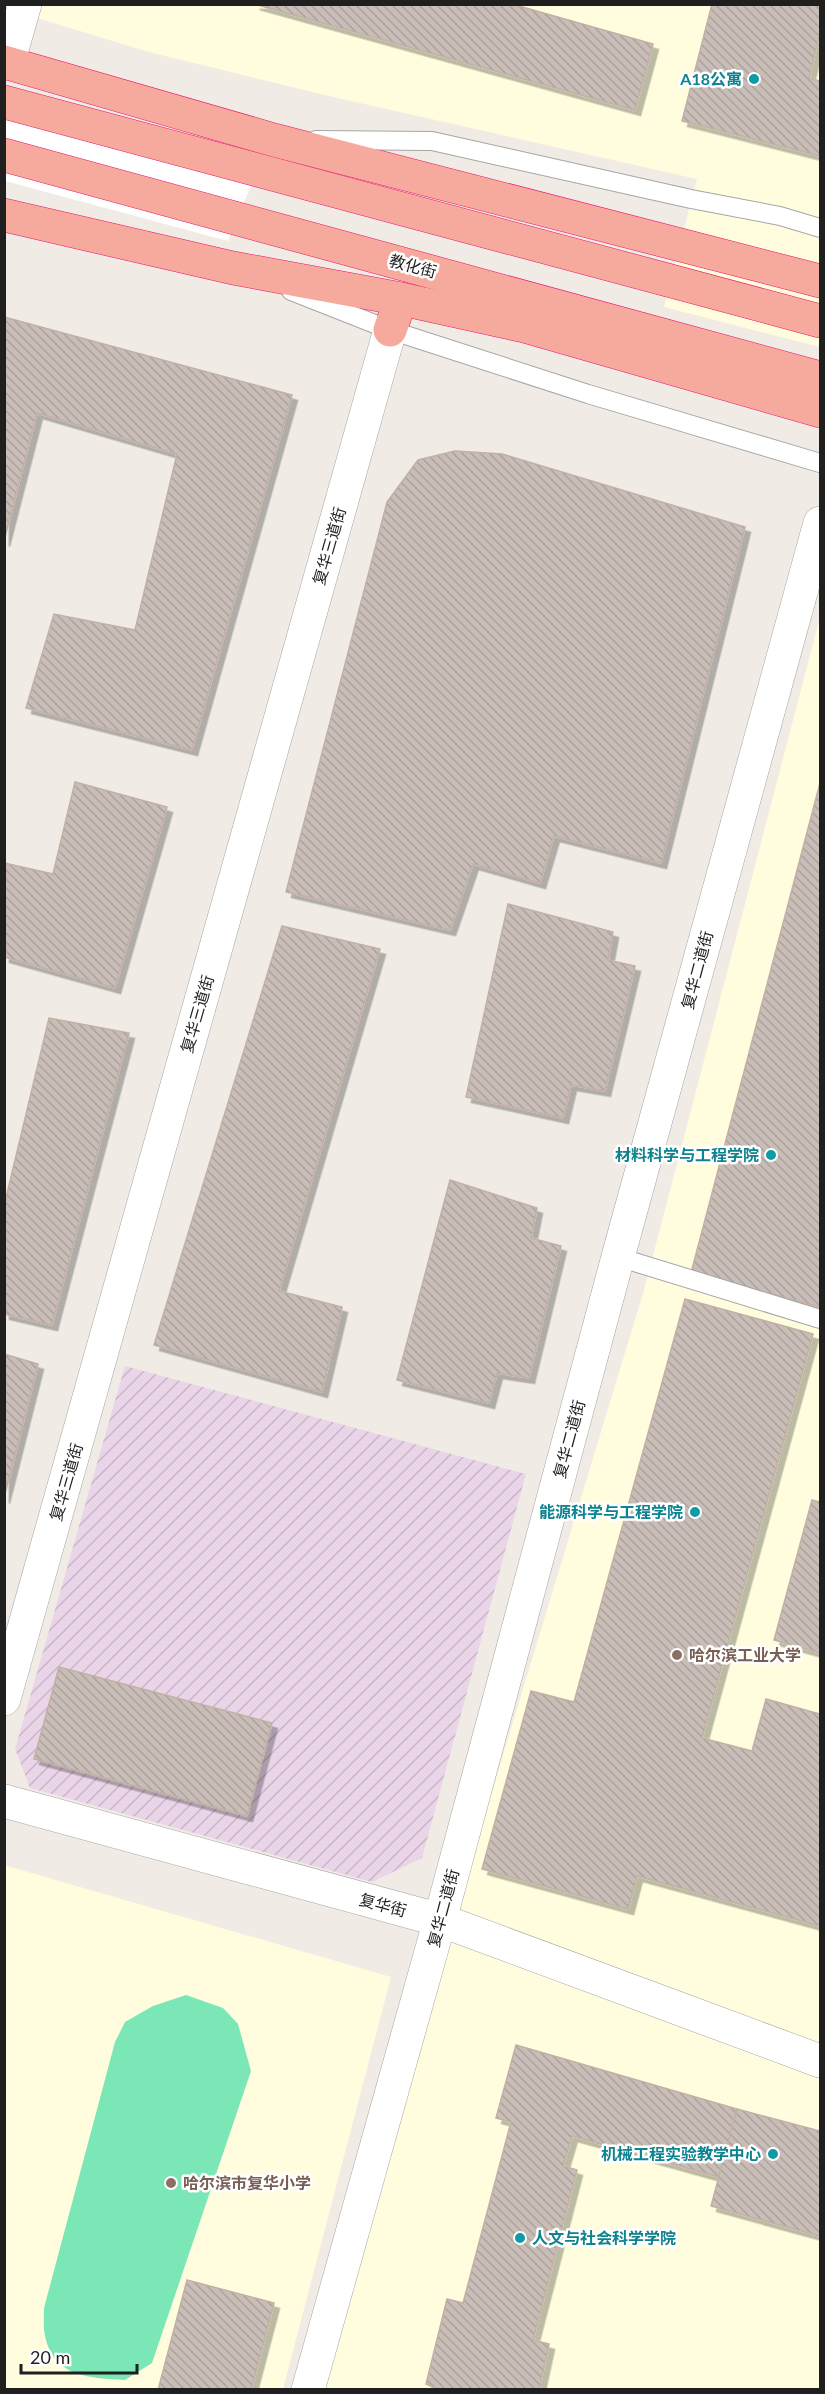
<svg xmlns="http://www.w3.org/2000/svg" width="825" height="2394" font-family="Lato,'Noto Sans SC',sans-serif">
  <defs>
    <pattern id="industrial-furrows" width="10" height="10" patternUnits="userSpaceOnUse" patternTransform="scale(1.5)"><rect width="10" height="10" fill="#ead5e8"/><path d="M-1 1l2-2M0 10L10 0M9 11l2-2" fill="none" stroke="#c8b6c7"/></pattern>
    <pattern id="building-back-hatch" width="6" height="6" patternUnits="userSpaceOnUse" patternTransform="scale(1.5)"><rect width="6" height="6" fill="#c9bdb7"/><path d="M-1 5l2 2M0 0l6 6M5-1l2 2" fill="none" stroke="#aca29d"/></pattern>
    <filter id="shadow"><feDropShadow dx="5.5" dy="5.5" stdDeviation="0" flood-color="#0004"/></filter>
  </defs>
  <rect width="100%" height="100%" fill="#f0ebe4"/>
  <path fill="url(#industrial-furrows)" d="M 125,1366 L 526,1474 L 422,1858 L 372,1882 L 30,1788 L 15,1749 Z"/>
  <g fill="#fffdde">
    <path d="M 4,5 L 820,5 L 820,347 L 664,307 L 697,179 L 333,97 L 145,51 L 5,8 Z"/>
    <path d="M 820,617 L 820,2389 L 317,2390 L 423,2019 L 644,1290 Z"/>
    <path d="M 4,1865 L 391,1977 L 283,2389 L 5,2389 Z"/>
  </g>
  <path fill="#7be6b6" d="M 186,1995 L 223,2008 L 238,2024 L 251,2071 L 152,2363 L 125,2380 C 91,2378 54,2378 45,2336 C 43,2327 44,2317 44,2308 L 115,2042 L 125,2022 L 153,2006 Z"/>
  <path fill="#fff" d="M 4,85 L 263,157 L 228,241 L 5,181 Z"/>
  <g fill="url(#building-back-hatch)" stroke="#c3b0a5" stroke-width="1.5" filter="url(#shadow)">
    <path d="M 254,4 L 512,4 L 653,44 L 635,110 Z"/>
    <path d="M 712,4 L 820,4 L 820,32 L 809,78 L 820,81 L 820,156 L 682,121 Z"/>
    <path d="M 4,317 L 292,395 L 192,750 L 26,708 L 54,614 L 135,630 L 177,454 L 37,413 L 4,541 Z"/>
    <path d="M 455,451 L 502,454 L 745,527 L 661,863 L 554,836 L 540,883 L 473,864 L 450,930 L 286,892 L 387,502 L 418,460 Z"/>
    <path d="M 75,782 L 167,807 L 115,988 L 4,957 L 4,863 L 53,874 Z"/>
    <path d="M 820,783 L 820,1307 L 691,1273 Z"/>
    <path d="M 508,904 L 613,932 L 608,960 L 635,966 L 605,1091 L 571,1085 L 563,1118 L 466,1097 Z"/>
    <path d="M 282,926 L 380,949 L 279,1291 L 342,1307 L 322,1392 L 154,1345 Z"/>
    <path d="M 49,1018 L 129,1033 L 52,1325 L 4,1314 L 4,1206 Z"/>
    <path d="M 450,1180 L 537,1208 L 531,1238 L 561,1246 L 529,1378 L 497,1373 L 489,1403 L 397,1380 Z"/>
    <path d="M 685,1299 L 813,1334 L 702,1738 L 752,1751 L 766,1699 L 820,1714 L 820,1926 L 637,1876 L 628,1909 L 482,1869 L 531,1691 L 574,1702 Z"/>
    <path d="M 4,1354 L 38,1364 L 4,1498 Z"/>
    <path d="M 812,1500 L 820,1502 L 820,1653 L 774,1640 Z"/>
    <path d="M 59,1667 L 272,1723 L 247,1816 L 34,1759 Z"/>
    <path d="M 516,2045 L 737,2109 L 719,2177 L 572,2136 L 563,2166 L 577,2170 L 533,2340 L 549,2344 L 539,2390 L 440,2390 L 426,2384 L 447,2299 L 463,2303 L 511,2122 L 496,2118 Z"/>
    <path d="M 737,2109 L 820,2131 L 820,2236 L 711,2206 Z"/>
    <path d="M 187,2280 L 274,2303 L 251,2390 L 158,2390 Z"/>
  </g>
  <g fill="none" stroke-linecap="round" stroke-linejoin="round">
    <g stroke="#a6a6a6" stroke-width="20">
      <g id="service">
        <path d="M 316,140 L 432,141 L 691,199 L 780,216 L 820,228"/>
        <path d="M 291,291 L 390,330 L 588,394 L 820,463"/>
        <path d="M 618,1257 L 820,1319"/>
      </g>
    </g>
    <g stroke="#a6a6a6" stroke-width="34">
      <g id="minor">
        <path d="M 8,63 L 25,4"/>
        <path d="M 4,1801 L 440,1920 L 820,2061"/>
        <path d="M 308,2390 L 440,1920 L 618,1257 L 820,523"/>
      </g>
    </g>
    <g stroke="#a6a6a6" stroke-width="34">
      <path id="tertiary" d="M 4,1699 L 390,330"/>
    </g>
    <g stroke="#ea156c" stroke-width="34">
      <g id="trunk">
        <path d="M 4,62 L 274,140 L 820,281"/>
        <path d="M 4,102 L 820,321"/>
        <path d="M 4,155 L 820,378"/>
        <path d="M 4,215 L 233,268 L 401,299 L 524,326 L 820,411"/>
        <path d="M 390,330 L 401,299"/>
      </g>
    </g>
    <use href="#service" stroke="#fff" stroke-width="18"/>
    <use href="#minor" stroke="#fff" stroke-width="33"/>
    <use href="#tertiary" stroke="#fff" stroke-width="33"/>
    <use href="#trunk" stroke="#f6a99d" stroke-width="33"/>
  </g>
  <g fill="#0f9aa8" stroke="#fff" stroke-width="2">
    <circle cx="754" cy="79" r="6"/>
    <circle cx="771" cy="1155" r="6"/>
    <circle cx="695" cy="1512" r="6"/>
    <circle cx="773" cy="2154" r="6"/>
    <circle cx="520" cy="2238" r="6"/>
  </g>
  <g fill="#8d6e63" stroke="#fff" stroke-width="2">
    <circle cx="677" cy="1655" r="6"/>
    <circle cx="171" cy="2183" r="6"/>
  </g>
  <g text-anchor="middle" stroke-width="5" stroke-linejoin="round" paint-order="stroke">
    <g font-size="16" font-weight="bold" fill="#0d838f" stroke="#fff" text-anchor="end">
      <text x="742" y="85">A18公寓</text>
      <text x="759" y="1161">材料科学与工程学院</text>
      <text x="683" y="1518">能源科学与工程学院</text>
      <text x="761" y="2160">机械工程实验教学中心</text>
      <text x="532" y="2244" text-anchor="start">人文与社会科学学院</text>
    </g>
    <g font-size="16" fill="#1f1f1f" stroke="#fff">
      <text transform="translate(413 266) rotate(15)" y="6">教化街</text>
      <text transform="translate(329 546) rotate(-74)" y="6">复华三道街</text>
      <text transform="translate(697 970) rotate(-75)" y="6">复华二道街</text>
      <text transform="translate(197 1014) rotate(-74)" y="6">复华三道街</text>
      <text transform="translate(569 1439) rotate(-75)" y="6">复华二道街</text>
      <text transform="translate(66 1482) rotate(-74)" y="6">复华三道街</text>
      <text transform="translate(383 1905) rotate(15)" y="6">复华街</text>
      <text transform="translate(443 1908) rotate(-75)" y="6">复华二道街</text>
    </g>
    <g font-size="16" font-weight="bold" fill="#785e54" stroke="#fff" text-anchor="start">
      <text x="689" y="1661">哈尔滨工业大学</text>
      <text x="183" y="2189">哈尔滨市复华小学</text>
    </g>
  </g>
  <rect width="825" height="2394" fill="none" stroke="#1f1f1f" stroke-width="12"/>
  <path d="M21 2364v9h116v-9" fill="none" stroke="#1f1f1f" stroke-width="3"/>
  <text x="30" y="2364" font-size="18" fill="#1f1f1f" stroke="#ffffff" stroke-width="4.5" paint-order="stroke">20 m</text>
</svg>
